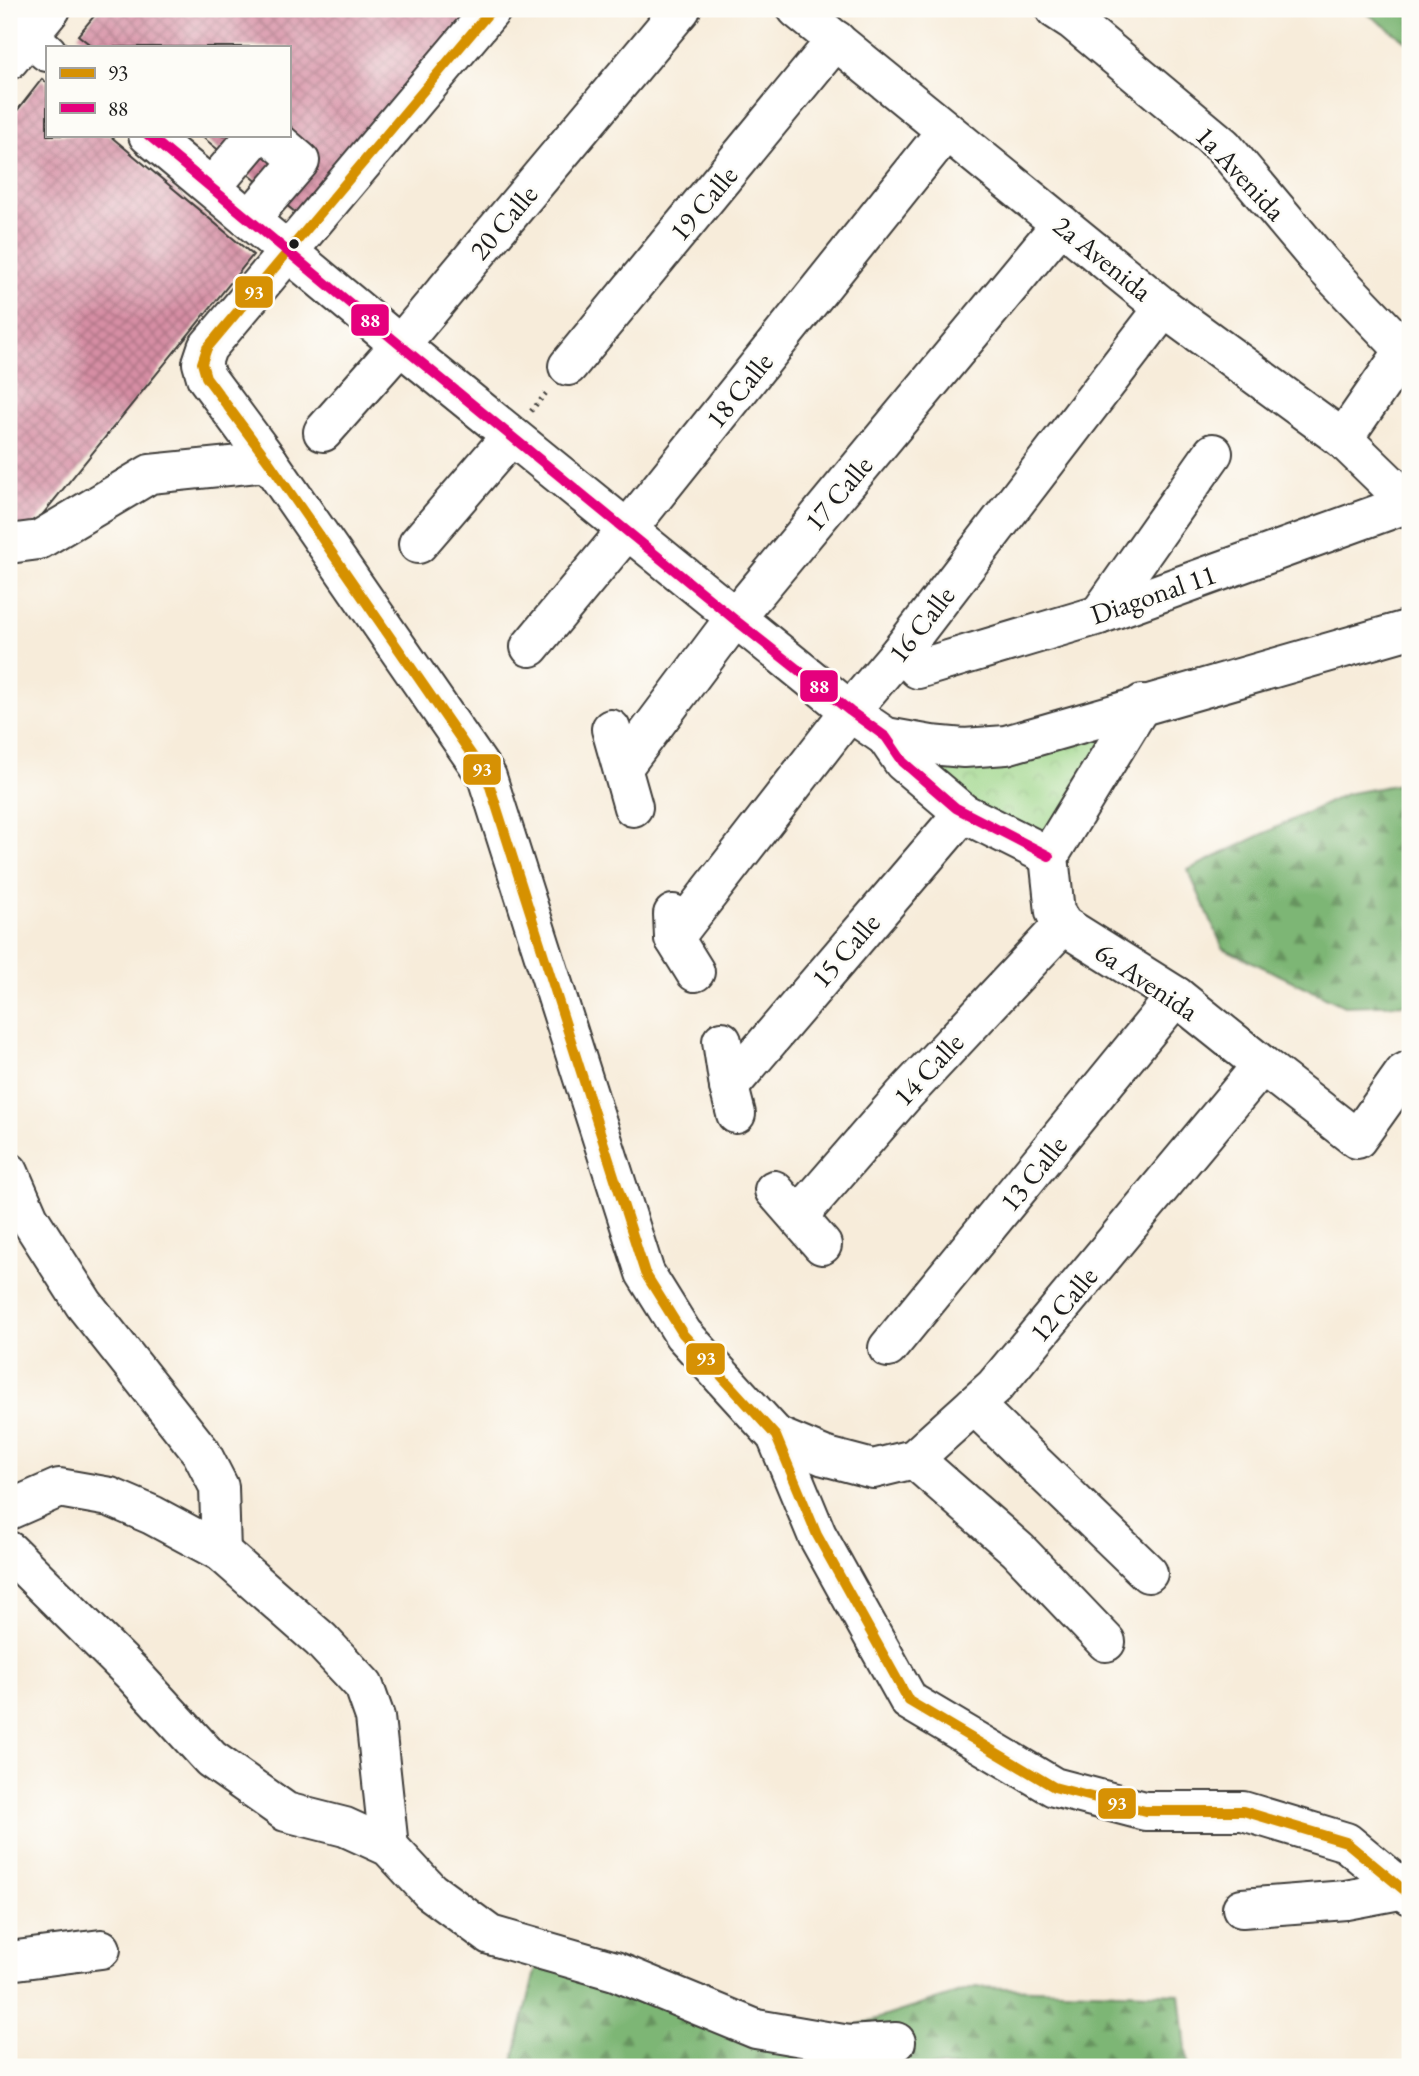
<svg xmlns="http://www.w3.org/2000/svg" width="1419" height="2076" font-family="'EB Garamond',serif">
  <defs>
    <pattern id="forest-firs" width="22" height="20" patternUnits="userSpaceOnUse" patternTransform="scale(1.75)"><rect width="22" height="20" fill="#7db674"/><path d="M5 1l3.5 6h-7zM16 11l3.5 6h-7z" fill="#66935e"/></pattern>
    <pattern id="park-crowns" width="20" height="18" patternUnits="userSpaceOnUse" patternTransform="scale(1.75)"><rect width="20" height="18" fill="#9cd588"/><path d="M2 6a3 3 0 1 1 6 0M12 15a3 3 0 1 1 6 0" fill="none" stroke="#86b675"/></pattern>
    <pattern id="building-cross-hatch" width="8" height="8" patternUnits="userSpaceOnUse" patternTransform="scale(1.75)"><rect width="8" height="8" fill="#d68ea4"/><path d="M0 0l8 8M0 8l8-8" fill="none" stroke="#ad7385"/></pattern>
  </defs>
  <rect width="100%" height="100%" fill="#fdfcf7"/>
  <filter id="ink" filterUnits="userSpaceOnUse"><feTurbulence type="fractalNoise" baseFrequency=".0143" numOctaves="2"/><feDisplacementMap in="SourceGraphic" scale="14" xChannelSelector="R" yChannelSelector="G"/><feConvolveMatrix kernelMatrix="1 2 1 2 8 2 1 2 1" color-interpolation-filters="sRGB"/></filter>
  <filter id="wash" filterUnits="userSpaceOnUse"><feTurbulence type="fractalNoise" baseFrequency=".00686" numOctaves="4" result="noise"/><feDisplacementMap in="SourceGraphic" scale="28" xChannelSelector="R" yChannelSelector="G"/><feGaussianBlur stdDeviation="1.57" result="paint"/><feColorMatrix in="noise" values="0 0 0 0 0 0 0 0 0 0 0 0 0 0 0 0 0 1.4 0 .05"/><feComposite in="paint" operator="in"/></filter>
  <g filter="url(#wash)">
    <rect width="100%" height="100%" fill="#f7ecda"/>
    <g fill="url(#forest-firs)" stroke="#4c6948" stroke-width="2">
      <path d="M 1361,9 L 1410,9 L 1410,44 Z"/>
      <path d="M 1410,782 L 1410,1004 L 1344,1006 L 1223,948 L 1188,870 L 1346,794 Z"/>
      <path d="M 537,1963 L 811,2040 L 976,1987 L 1180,1994 L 1188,2067 L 512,2067 Z"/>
    </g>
    <path fill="url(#park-crowns)" stroke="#5c7852" stroke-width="2" d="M 1136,706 L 1049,856 L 908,766 Z"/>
    <g id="blocks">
      <g fill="url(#building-cross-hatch)">
        <path d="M 100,9 L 478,9 L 306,221 L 200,135 L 289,135 L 289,47 L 93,47 L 78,35 Z"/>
        <path d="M 42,79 L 47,83 L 47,135 L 109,135 L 253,255 L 30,530 L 9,529 L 9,121 Z"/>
      </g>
    </g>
  </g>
  <g filter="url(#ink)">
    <use href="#blocks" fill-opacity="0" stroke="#3d3b38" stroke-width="2"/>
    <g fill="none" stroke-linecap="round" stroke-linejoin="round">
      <g stroke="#3d3b38" stroke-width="42">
        <g id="minor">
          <path d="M 492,9 L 207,348 L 202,363 L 206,377 L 269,462 L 487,777 L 645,1273 L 683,1334 L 776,1436 L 817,1535 L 909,1701 L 1054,1787 L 1145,1811 L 1243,1811 L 1346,1842 L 1410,1895"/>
          <path d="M 797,9 L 1164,308 L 1343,439 L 1410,504"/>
          <path d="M 1055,9 L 1072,20 L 1223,146 L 1323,265 L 1410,356"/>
          <path d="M 9,60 L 51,9"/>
          <path d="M 212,187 L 256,135"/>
          <path d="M 250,219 L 300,161 L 270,135"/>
          <path d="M 568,366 L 836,40"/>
          <path d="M 323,432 L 400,345 L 681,9"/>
          <path d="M 1343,439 L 1404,351"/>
          <path d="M 9,544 L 39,540 L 150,474 L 269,462"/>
          <path d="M 418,544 L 511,436"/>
          <path d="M 1099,615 L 1213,453"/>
          <path d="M 530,647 L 627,530 L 946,131"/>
          <path d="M 901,651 L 918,669 L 1099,615 L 1409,503"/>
          <path d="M 1142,704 L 1049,856 L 1055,912 L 1063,925 L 1176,996 L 1262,1065"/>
          <path d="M 611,729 L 633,807"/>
          <path d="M 886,737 L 903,762 L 963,813 L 1049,856"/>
          <path d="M 623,767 L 734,619 L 1061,224"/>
          <path d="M 673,914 L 674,938 L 695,972"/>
          <path d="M 674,938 L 850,711 L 901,651 L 1164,308"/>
          <path d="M 722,1041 L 729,1087 L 736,1114"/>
          <path d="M 729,1087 L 963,813"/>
          <path d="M 9,1172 L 29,1218 L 84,1304 L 201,1452 L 219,1487 L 221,1552"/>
          <path d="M 774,1190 L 822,1245"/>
          <path d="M 798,1217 L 904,1095 L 1063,925"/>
          <path d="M 888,1348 L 1176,996"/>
          <path d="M 974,1405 L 1148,1573"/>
          <path d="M 776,1436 L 824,1456 L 873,1469 L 914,1459 L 995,1386 L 1262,1065 L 1357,1139 L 1404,1073 L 1410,1070"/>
          <path d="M 914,1459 L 1018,1550 L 1106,1642"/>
          <path d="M 9,1510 L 59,1488 L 110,1497 L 152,1515 L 221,1552 L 321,1640 L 364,1686 L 375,1717 L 389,1847"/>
          <path d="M 9,1551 L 132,1673 L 211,1759 L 286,1812 L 345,1827 L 389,1847 L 430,1891 L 490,1935 L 615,1971 L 756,2029 L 849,2045 L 896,2042"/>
          <path d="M 1242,1908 L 1346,1900 L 1405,1889"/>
          <path d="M 9,1961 L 101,1949"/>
        </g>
      </g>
      <g stroke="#3d3b38" stroke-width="42">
        <g id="major">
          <path d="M 9,20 L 47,52"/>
          <path d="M 148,135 L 400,345 L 864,722 L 886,737 L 931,745 L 964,748 L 1006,745 L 1410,629"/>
        </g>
      </g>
      <path stroke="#3d3b38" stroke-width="4.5" stroke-dasharray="2 5" stroke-linecap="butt" d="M 531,411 L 548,391"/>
      <use href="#minor" stroke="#fff" stroke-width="38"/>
      <use href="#major" stroke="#fff" stroke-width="38"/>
      <g stroke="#fdfcf7" stroke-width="16">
        <path id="bus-1" d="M 492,9 L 207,348 L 202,363 L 206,377 L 269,462 L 487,777 L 645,1273 L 683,1334 L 776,1436 L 817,1535 L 909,1701 L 1054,1787 L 1145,1811 L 1243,1811 L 1346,1842 L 1410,1895"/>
      </g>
      <g stroke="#fdfcf7" stroke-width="16">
        <path id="bus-2" d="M 148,135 L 400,345 L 734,619 L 850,711 L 886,737 L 903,762 L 956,808 L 1049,856"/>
      </g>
      <use href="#bus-1" stroke="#d69104" stroke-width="10"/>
      <use href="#bus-2" stroke="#e5007d" stroke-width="10"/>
    </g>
  </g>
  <circle fill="#1c1c1c" stroke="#fdfcf7" stroke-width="2.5" cx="294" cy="244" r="6"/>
  <g text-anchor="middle" stroke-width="5" stroke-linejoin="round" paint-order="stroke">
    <g font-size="28" fill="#1c1c1c" stroke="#fdfcf7">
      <text transform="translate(1241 173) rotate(47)" y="10">1a Avenida</text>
      <text transform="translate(703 203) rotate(-50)" y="10">19 Calle</text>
      <text transform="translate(503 222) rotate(-50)" y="10">20 Calle</text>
      <text transform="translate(1103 258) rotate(39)" y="10">2a Avenida</text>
      <text transform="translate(739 390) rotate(-51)" y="10">18 Calle</text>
      <text transform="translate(838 493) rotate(-50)" y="10">17 Calle</text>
      <text transform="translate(1153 594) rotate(-19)" y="10">Diagonal 11</text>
      <text transform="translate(921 624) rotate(-52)" y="10">16 Calle</text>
      <text transform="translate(845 950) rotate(-49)" y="10">15 Calle</text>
      <text transform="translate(1147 981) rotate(34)" y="10">6a Avenida</text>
      <text transform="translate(928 1069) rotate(-47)" y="10">14 Calle</text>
      <text transform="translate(1033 1173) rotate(-51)" y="10">13 Calle</text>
      <text transform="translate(1063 1304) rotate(-50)" y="10">12 Calle</text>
    </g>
  </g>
  <g stroke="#fdfcf7" stroke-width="2.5">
    <rect x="234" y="275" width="40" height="34" rx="7" fill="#d69104"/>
    <rect x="350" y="303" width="40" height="34" rx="7" fill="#e5007d"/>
    <rect x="799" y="669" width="40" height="34" rx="7" fill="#e5007d"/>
    <rect x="462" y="753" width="40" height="33" rx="7" fill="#d69104"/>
    <rect x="685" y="1342" width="41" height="34" rx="7" fill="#d69104"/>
    <rect x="1097" y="1787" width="40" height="33" rx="7" fill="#d69104"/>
  </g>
  <g font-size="19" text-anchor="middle" font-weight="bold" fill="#fff">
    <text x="254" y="299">93</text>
    <text x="370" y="327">88</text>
    <text x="819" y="693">88</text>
    <text x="482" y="776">93</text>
    <text x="706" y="1365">93</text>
    <text x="1117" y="1810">93</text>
  </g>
  <rect width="1419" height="2076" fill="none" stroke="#fdfcf7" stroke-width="35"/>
  <rect x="46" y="46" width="245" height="91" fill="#fdfcf7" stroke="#a3a29f" stroke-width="2"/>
  <rect x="60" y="68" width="35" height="10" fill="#d69104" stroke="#a3a29f" stroke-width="2"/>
  <text x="108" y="80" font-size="21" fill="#1c1c1c">93</text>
  <rect x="60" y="103" width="35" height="10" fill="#e5007d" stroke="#a3a29f" stroke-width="2"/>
  <text x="108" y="116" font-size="21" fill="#1c1c1c">88</text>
</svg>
